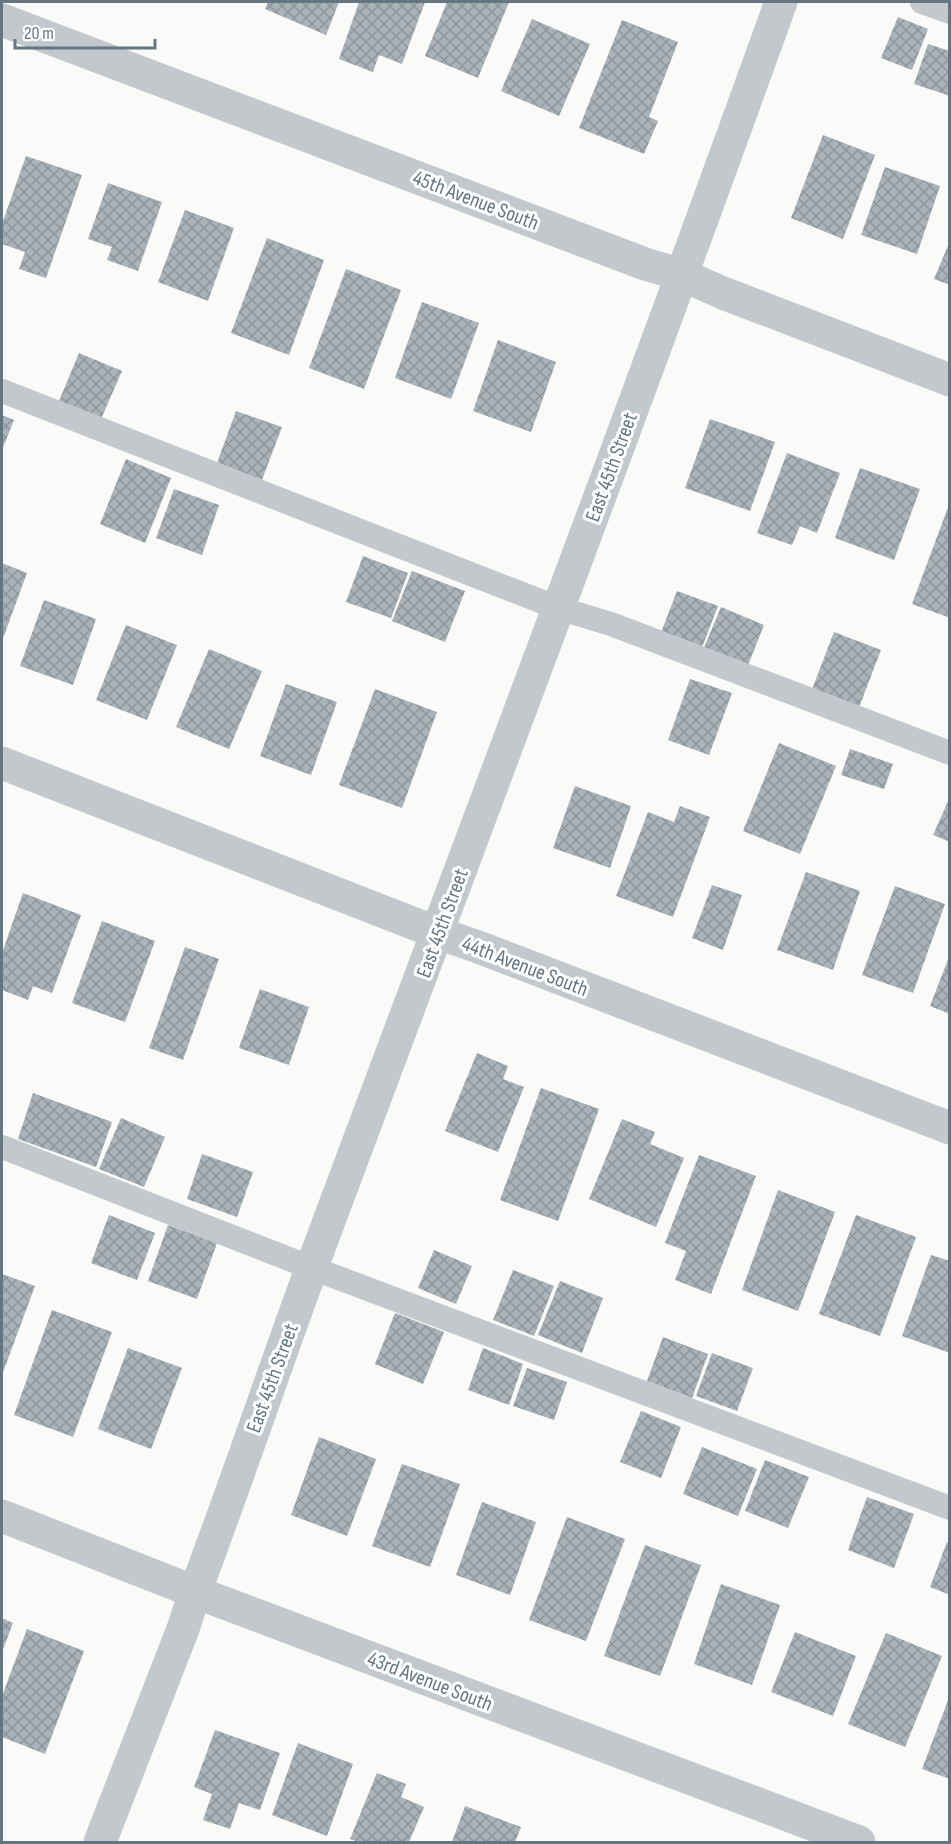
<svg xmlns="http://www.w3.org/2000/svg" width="951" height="1844" font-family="'Sofia Sans Condensed',sans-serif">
  <defs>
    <pattern id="building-cross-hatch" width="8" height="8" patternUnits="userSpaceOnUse" patternTransform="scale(1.5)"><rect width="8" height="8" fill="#aab3b9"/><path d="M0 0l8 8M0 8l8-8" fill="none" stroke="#8e969c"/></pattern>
  </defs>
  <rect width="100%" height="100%" fill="#fafaf8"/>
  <g fill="url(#building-cross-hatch)">
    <path d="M 268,2 L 339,2 L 326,35 L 265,9 Z"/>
    <path d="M 359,2 L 425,2 L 402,64 L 379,55 L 373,72 L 339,59 Z"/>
    <path d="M 447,2 L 509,2 L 478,78 L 425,56 Z"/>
    <path d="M 898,17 L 928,29 L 912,70 L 881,58 Z"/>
    <path d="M 532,19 L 590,44 L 559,116 L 501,91 Z"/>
    <path d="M 622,20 L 678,42 L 649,117 L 658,121 L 644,154 L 579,128 Z"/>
    <path d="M 928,44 L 950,51 L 950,96 L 914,84 Z"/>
    <path d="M 823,135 L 875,155 L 843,239 L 791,218 Z"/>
    <path d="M 26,156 L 82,175 L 46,278 L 19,269 L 25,252 L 2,244 L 2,224 Z"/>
    <path d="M 885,167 L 940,186 L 917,254 L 861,235 Z"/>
    <path d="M 108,183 L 162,202 L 138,271 L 107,260 L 112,247 L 88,239 Z"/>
    <path d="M 185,210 L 234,228 L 208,301 L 158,282 Z"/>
    <path d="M 267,238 L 324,260 L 289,355 L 231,333 Z"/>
    <path d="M 950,241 L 950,285 L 934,279 Z"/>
    <path d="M 346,269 L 401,290 L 364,389 L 309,368 Z"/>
    <path d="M 422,302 L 479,323 L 451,399 L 395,378 Z"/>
    <path d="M 498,340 L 556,362 L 531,432 L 473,411 Z"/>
    <path d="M 79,353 L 122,371 L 101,419 L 59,401 Z"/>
    <path d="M 236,411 L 282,427 L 262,480 L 217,463 Z"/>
    <path d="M 2,415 L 14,420 L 2,450 Z"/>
    <path d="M 710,419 L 775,442 L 750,511 L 685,488 Z"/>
    <path d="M 787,453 L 840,473 L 817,533 L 800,526 L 792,545 L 757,533 Z"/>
    <path d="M 126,459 L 171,478 L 145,543 L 100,524 Z"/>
    <path d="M 860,468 L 920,489 L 894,560 L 835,538 Z"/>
    <path d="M 174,489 L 219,505 L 202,555 L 156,538 Z"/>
    <path d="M 950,502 L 950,618 L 912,604 Z"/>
    <path d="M 363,556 L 408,573 L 391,618 L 346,602 Z"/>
    <path d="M 2,563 L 27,573 L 2,641 Z"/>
    <path d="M 412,571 L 465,591 L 445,642 L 392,621 Z"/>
    <path d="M 677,591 L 718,606 L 701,650 L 660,635 Z"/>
    <path d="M 44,600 L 96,619 L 73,685 L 20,666 Z"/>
    <path d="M 721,607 L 764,625 L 747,668 L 703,650 Z"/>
    <path d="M 126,625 L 177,645 L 147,720 L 96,700 Z"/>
    <path d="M 834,632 L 881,650 L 858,710 L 811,692 Z"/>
    <path d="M 209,649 L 262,671 L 229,749 L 176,727 Z"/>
    <path d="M 690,679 L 732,693 L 709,755 L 668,740 Z"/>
    <path d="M 286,684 L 337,702 L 311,775 L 260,756 Z"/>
    <path d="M 375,689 L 437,712 L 402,808 L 339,785 Z"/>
    <path d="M 779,743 L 836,766 L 800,854 L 743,831 Z"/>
    <path d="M 850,749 L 893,764 L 884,789 L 841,775 Z"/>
    <path d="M 575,786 L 631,806 L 610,868 L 553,848 Z"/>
    <path d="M 950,797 L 950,842 L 933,835 Z"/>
    <path d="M 680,806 L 710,817 L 673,917 L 616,896 L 648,812 L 674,822 Z"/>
    <path d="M 806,872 L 860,891 L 833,970 L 777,950 Z"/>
    <path d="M 712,885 L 742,895 L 723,950 L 692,938 Z"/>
    <path d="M 895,886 L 945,904 L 913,993 L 862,975 Z"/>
    <path d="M 23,893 L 81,915 L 52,993 L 33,986 L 28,1000 L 2,990 L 2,953 Z"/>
    <path d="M 102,921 L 155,941 L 125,1022 L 72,1003 Z"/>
    <path d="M 185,947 L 219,959 L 183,1060 L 149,1048 Z"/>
    <path d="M 949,957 L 950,957 L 950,1014 L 930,1006 Z"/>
    <path d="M 260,989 L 309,1007 L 289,1065 L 239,1048 Z"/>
    <path d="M 477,1053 L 508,1066 L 503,1079 L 524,1087 L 498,1152 L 445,1131 Z"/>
    <path d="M 541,1088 L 599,1109 L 558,1221 L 500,1200 Z"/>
    <path d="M 33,1093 L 112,1122 L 96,1167 L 18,1139 Z"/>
    <path d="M 121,1118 L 165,1137 L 144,1187 L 99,1169 Z"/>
    <path d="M 622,1119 L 655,1132 L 650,1144 L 684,1158 L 656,1227 L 589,1199 Z"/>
    <path d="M 202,1154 L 253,1172 L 237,1217 L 187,1199 Z"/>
    <path d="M 699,1155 L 756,1176 L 711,1294 L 675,1280 L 686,1251 L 665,1243 Z"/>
    <path d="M 778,1190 L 835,1212 L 798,1311 L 742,1290 Z"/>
    <path d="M 109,1215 L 155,1233 L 137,1280 L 91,1263 Z"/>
    <path d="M 856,1215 L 916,1237 L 880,1336 L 819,1314 Z"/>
    <path d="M 168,1225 L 217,1243 L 197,1299 L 148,1281 Z"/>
    <path d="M 434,1250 L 472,1266 L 456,1304 L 418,1288 Z"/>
    <path d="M 931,1255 L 950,1261 L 950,1353 L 902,1336 Z"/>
    <path d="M 513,1270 L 554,1286 L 534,1336 L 493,1320 Z"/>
    <path d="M 2,1274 L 35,1286 L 2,1375 Z"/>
    <path d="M 560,1281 L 603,1298 L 582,1353 L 538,1335 Z"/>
    <path d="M 52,1310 L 112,1332 L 73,1437 L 14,1415 Z"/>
    <path d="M 395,1313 L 444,1332 L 423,1384 L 375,1364 Z"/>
    <path d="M 663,1337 L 708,1354 L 692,1398 L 647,1381 Z"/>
    <path d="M 128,1348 L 182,1368 L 151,1449 L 98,1429 Z"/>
    <path d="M 483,1348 L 523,1364 L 509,1405 L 468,1390 Z"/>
    <path d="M 712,1353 L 753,1368 L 737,1411 L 696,1396 Z"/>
    <path d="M 527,1368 L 567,1382 L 554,1420 L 513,1406 Z"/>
    <path d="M 641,1411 L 681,1427 L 661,1478 L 620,1462 Z"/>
    <path d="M 319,1437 L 376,1459 L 347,1536 L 291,1515 Z"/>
    <path d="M 702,1447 L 757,1469 L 738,1516 L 683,1494 Z"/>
    <path d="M 765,1460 L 809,1477 L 788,1528 L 745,1511 Z"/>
    <path d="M 402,1464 L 460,1484 L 430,1567 L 372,1546 Z"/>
    <path d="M 867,1497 L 914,1514 L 894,1568 L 848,1550 Z"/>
    <path d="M 482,1502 L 536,1522 L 510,1595 L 456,1575 Z"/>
    <path d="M 567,1517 L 625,1539 L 586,1641 L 529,1620 Z"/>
    <path d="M 947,1542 L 950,1543 L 950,1595 L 930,1587 Z"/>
    <path d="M 645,1545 L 701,1565 L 660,1676 L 604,1656 Z"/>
    <path d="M 721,1584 L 780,1605 L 752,1685 L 694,1664 Z"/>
    <path d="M 2,1618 L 13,1623 L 2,1652 Z"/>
    <path d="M 27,1629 L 84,1651 L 45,1754 L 2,1737 L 2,1696 Z"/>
    <path d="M 795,1632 L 856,1656 L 833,1716 L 771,1692 Z"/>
    <path d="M 886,1633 L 942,1656 L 905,1747 L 848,1724 Z"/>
    <path d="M 950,1695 L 950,1779 L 922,1769 Z"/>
    <path d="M 215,1730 L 280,1753 L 260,1810 L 239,1803 L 230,1829 L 203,1820 L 212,1794 L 194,1787 Z"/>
    <path d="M 298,1743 L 353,1764 L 327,1836 L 272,1815 Z"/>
    <path d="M 377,1773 L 406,1784 L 401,1797 L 424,1807 L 409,1842 L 359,1842 L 350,1839 Z"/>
    <path d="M 465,1806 L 521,1827 L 515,1842 L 452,1842 Z"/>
  </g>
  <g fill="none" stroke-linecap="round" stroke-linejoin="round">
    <g stroke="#c3c8cc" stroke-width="24">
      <path d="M 922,2 L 950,12"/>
      <path d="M 2,391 L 558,608 L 611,624 L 950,753"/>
      <path d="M 2,1147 L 312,1268 L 950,1508"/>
    </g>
    <g stroke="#c3c8cc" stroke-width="33">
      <path d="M 2,20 L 645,264 L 682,275 L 723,293 L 950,380"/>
      <path d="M 2,763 L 438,933 L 481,948 L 950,1128"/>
      <path d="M 2,1516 L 195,1592 L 859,1842"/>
      <path d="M 100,1842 L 183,1629 L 195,1592 C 236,1483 273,1373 313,1264 C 470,843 629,424 781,2"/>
    </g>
  </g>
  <g text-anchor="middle" stroke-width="6" stroke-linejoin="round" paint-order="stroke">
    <g font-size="21" fill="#657683" stroke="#fff">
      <text transform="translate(476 200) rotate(21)" y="7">45th Avenue South</text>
      <text transform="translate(611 467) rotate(-70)" y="7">East 45th Street</text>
      <text transform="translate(442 923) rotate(-70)" y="7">East 45th Street</text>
      <text transform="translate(525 966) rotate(21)" y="7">44th Avenue South</text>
      <text transform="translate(272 1378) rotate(-70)" y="7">East 45th Street</text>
      <text transform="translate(430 1681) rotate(21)" y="7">43rd Avenue South</text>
    </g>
  </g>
  <rect width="951" height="1844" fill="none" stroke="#657683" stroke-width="6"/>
  <path d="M15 39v9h140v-9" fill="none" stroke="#657683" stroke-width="3"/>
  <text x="24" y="39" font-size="18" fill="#657683" stroke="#ffffff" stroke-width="4.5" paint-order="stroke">20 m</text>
</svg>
